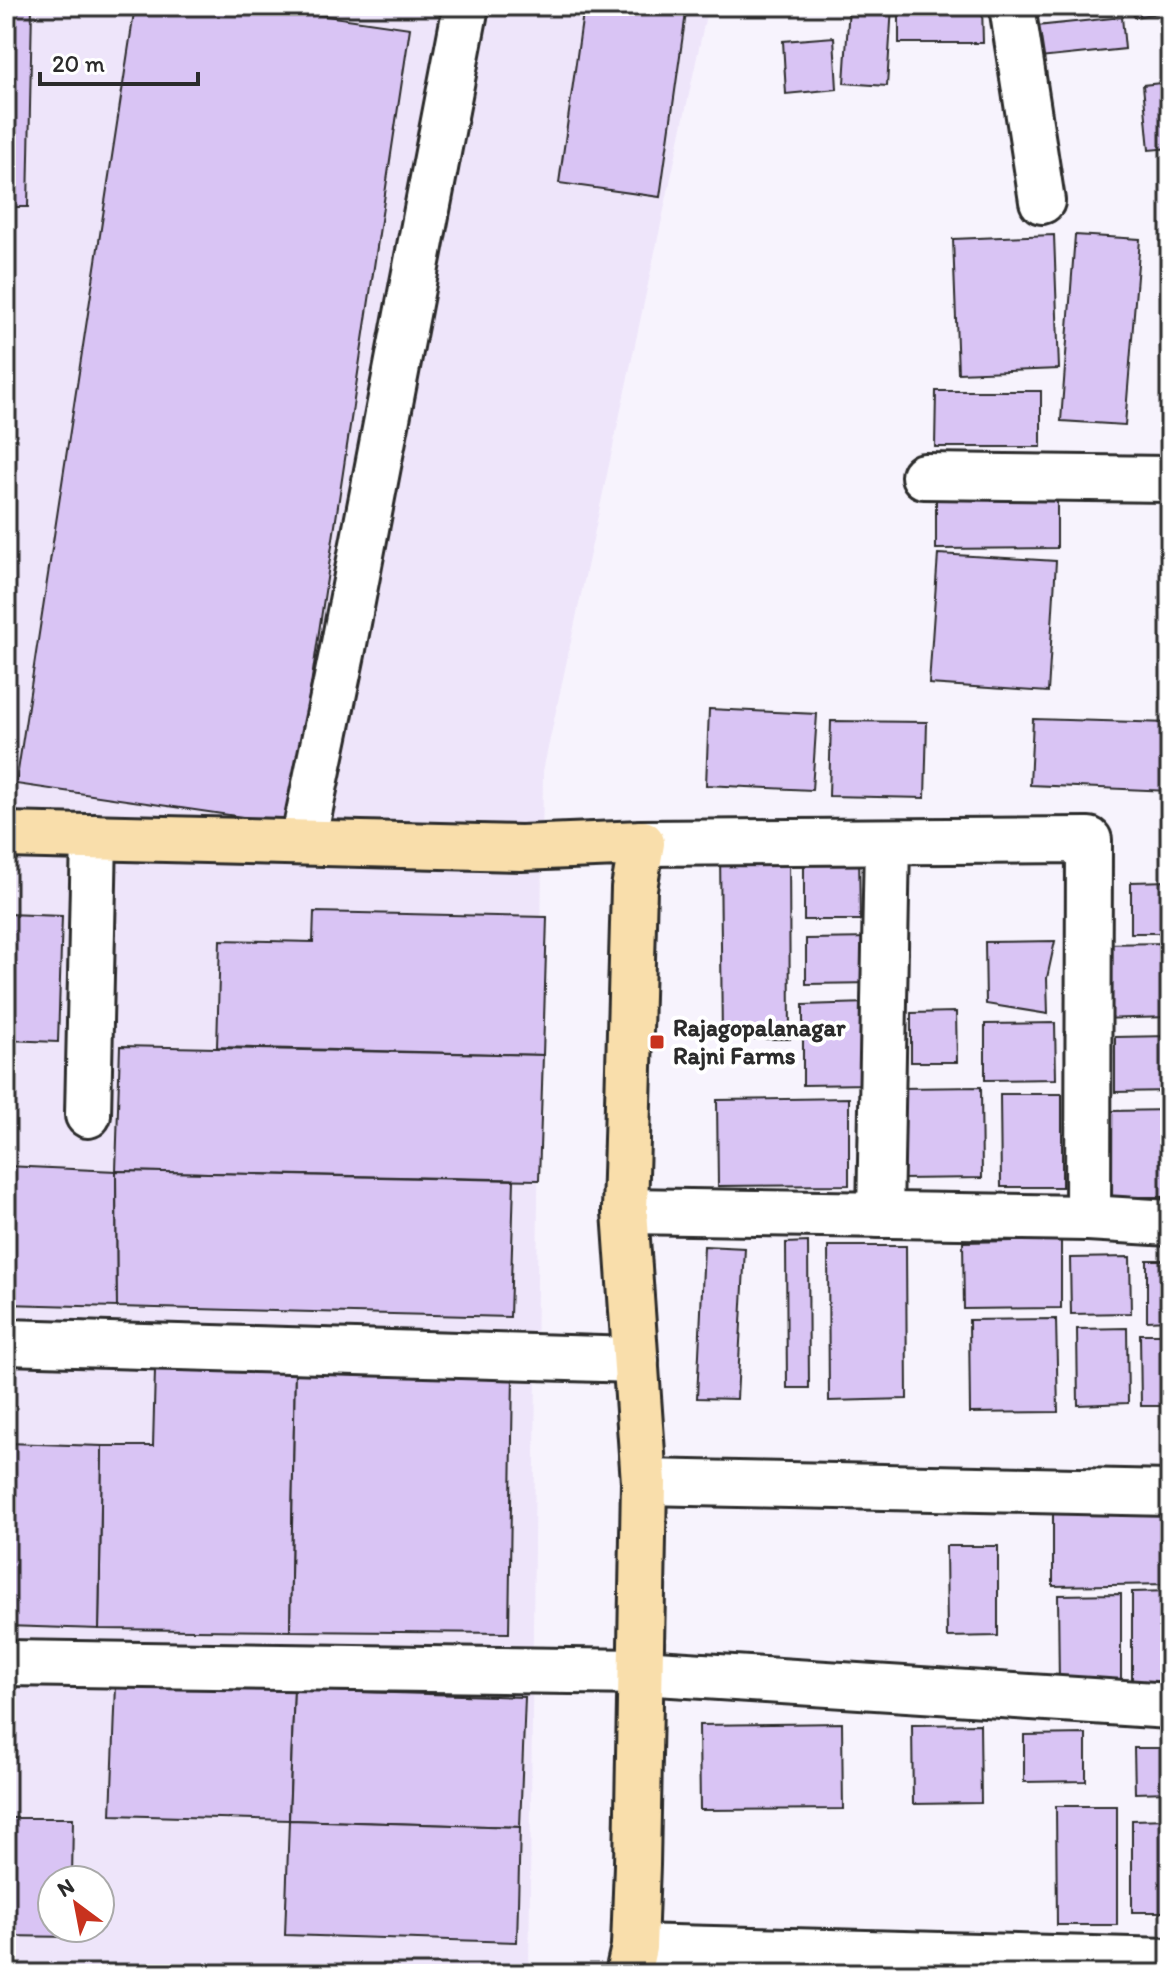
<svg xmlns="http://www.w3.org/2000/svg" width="1176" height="1980" font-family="Itim,sans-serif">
  <rect width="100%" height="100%" fill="#f7f3fd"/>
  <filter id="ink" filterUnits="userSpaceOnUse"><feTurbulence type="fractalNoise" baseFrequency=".0125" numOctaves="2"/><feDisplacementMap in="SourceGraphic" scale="16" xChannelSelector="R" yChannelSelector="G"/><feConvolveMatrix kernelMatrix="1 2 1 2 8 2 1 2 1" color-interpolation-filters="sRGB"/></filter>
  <g filter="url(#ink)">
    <path fill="#eee5fa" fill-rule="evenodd" d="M 6,6 L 708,6 L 543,771 L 529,1974 L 6,1974 ZM 52,1880 L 100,1880 L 100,1928 L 52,1928 Z"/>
    <g fill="#d9c4f4" stroke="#2b2b2b" stroke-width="2">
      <path d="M 6,6 L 32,6 L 28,207 L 6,207 Z"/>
      <path d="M 135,6 L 257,6 L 410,28 L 290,824 L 16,784 Z"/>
      <path d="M 584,6 L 687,6 L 660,197 L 559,183 Z"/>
      <path d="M 849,6 L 892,6 L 887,86 L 844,83 Z"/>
      <path d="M 899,6 L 982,6 L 983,43 L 899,43 Z"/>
      <path d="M 1132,6 L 1170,6 L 1170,11 L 1134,17 Z"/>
      <path d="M 1122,17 L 1125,49 L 1040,58 L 1037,26 Z"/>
      <path d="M 834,37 L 837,89 L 786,94 L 783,41 Z"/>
      <path d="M 1170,82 L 1170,148 L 1149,150 L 1143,85 Z"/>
      <path d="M 1166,226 L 1170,226 L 1170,390 L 1164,390 Z"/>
      <path d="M 1054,235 L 1059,369 L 958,373 L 953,239 Z"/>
      <path d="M 1075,235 L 1140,239 L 1125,425 L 1061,421 Z"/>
      <path d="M 936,391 L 1041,391 L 1041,447 L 935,447 Z"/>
      <path d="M 936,499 L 1057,499 L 1057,548 L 936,549 Z"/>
      <path d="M 938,554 L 1056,561 L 1048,692 L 929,684 Z"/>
      <path d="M 709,709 L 817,714 L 812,790 L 706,785 Z"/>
      <path d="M 1033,719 L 1170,723 L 1170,791 L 1030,785 Z"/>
      <path d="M 831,721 L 927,722 L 925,798 L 829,796 Z"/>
      <path d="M 789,851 L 790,1039 L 722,1039 L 720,852 Z"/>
      <path d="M 804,851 L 859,851 L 860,920 L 804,920 Z"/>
      <path d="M 1170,881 L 1170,933 L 1131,933 L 1131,882 Z"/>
      <path d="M 314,912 L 547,917 L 543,1055 L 217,1047 L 220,940 L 313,942 Z"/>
      <path d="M 6,914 L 62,916 L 58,1042 L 6,1040 Z"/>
      <path d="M 875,938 L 876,983 L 806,984 L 806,939 Z"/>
      <path d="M 1055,941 L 1047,978 L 1048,1014 L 986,1004 L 985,942 Z"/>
      <path d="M 1170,943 L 1170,1017 L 1097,1019 L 1096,944 Z"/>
      <path d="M 868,1003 L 869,1084 L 803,1085 L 803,1005 Z"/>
      <path d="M 956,1012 L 957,1062 L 911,1062 L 911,1013 Z"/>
      <path d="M 1055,1023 L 1056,1079 L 985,1080 L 985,1024 Z"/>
      <path d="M 1170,1036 L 1170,1091 L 1115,1092 L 1115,1037 Z"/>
      <path d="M 120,1046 L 543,1055 L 539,1180 L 116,1171 Z"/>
      <path d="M 981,1087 L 982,1178 L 901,1179 L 900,1088 Z"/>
      <path d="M 1000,1094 L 1062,1094 L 1062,1187 L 1001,1187 Z"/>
      <path d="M 849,1098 L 849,1185 L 718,1186 L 717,1100 Z"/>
      <path d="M 1170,1110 L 1170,1197 L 1111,1197 L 1111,1111 Z"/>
      <path d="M 6,1166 L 116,1171 L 117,1307 L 6,1304 Z"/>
      <path d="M 116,1171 L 514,1180 L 510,1317 L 117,1307 Z"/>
      <path d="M 1061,1240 L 1061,1308 L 964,1309 L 963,1242 Z"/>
      <path d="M 808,1242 L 809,1388 L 787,1388 L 786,1243 Z"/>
      <path d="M 704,1246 L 745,1248 L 737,1399 L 697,1398 Z"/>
      <path d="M 828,1246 L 906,1246 L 907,1399 L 829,1401 Z"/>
      <path d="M 1130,1257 L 1131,1313 L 1071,1314 L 1070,1258 Z"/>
      <path d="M 1147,1260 L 1170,1260 L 1170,1320 L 1147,1321 Z"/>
      <path d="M 1056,1319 L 1058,1412 L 970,1413 L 969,1320 Z"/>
      <path d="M 1127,1328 L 1128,1403 L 1078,1405 L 1077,1329 Z"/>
      <path d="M 1140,1334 L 1170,1334 L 1170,1406 L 1141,1406 Z"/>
      <path d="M 155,1370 L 295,1372 L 290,1631 L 99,1629 L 102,1446 L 153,1446 Z"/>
      <path d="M 295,1372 L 513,1374 L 509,1633 L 290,1631 Z"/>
      <path d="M 6,1443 L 102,1446 L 99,1629 L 6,1626 Z"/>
      <path d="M 1170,1504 L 1170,1584 L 1053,1586 L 1053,1506 Z"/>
      <path d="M 946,1546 L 998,1546 L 998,1636 L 947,1637 Z"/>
      <path d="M 1170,1591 L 1170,1691 L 1132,1692 L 1132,1592 Z"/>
      <path d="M 1121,1594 L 1121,1684 L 1059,1686 L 1058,1595 Z"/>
      <path d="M 116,1685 L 294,1690 L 289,1820 L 111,1815 Z"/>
      <path d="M 294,1690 L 525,1697 L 520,1827 L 289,1820 Z"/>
      <path d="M 842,1723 L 843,1809 L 700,1810 L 699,1725 Z"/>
      <path d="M 980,1724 L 981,1803 L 913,1804 L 912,1725 Z"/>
      <path d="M 1086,1734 L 1086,1781 L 1024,1782 L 1024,1735 Z"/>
      <path d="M 1134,1748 L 1170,1748 L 1170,1792 L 1135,1793 Z"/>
      <path d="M 1056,1806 L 1117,1806 L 1117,1925 L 1057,1925 Z"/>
      <path d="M 6,1818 L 73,1818 L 72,1880 L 52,1880 L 52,1928 L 71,1928 L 71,1937 L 6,1936 Z"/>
      <path d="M 1170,1819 L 1170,1912 L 1132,1912 L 1132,1820 Z"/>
      <path d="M 289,1820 L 520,1827 L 517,1942 L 285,1935 Z"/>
    </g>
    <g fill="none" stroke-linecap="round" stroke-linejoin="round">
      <g stroke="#2b2b2b" stroke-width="50">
        <g id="minor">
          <path d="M 1012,6 L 1042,201"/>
          <path d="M 924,476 L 1170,479"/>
          <path d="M 303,842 L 342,654 L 466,6"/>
          <path d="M 642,843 L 1089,840 L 1088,1218"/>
          <path d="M 88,1115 L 94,837"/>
          <path d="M 625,1211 L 1088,1218 L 1170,1223"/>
          <path d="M 880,1215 L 887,842"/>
          <path d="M 6,1342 L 636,1360"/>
          <path d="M 644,1482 L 1170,1493"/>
          <path d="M 6,1663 L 641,1672 L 1170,1706"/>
          <path d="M 634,1947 L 1170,1961"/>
        </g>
      </g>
      <g stroke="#2b2b2b" stroke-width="50">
        <path id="major" d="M 6,835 L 521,848 L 642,843 L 634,888 L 625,1211 L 644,1482 L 637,1865 L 634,1947 L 628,1974"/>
      </g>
      <use href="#minor" stroke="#fff" stroke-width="44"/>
      <use href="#major" stroke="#f9deab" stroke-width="44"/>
    </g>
  </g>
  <rect fill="#c8321e" stroke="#fff" stroke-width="3" x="649" y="1034" width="16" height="16" rx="4"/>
  <g text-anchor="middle" stroke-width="8" stroke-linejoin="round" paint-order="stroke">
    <g font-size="24" font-weight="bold" fill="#2b2b2b" stroke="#fff" text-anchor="start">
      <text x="673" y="1036">Rajagopalanagar<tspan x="673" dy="28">Rajni Farms</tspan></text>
    </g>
  </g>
  <rect width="1176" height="1980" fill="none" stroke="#fff" stroke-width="32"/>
  <rect x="16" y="16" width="1144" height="1948" fill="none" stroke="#2b2b2b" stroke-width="3" filter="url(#ink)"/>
  <g transform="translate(76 1904) rotate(328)"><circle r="38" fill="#ffffff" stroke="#aaaaaa" stroke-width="2"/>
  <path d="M0-6L14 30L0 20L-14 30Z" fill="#c8321e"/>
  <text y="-12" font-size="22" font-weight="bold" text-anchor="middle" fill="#2b2b2b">N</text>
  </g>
  <path d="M40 72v12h158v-12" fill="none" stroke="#2b2b2b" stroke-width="4"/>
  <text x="52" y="72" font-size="24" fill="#2b2b2b" stroke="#ffffff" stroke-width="6" paint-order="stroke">20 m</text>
</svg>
